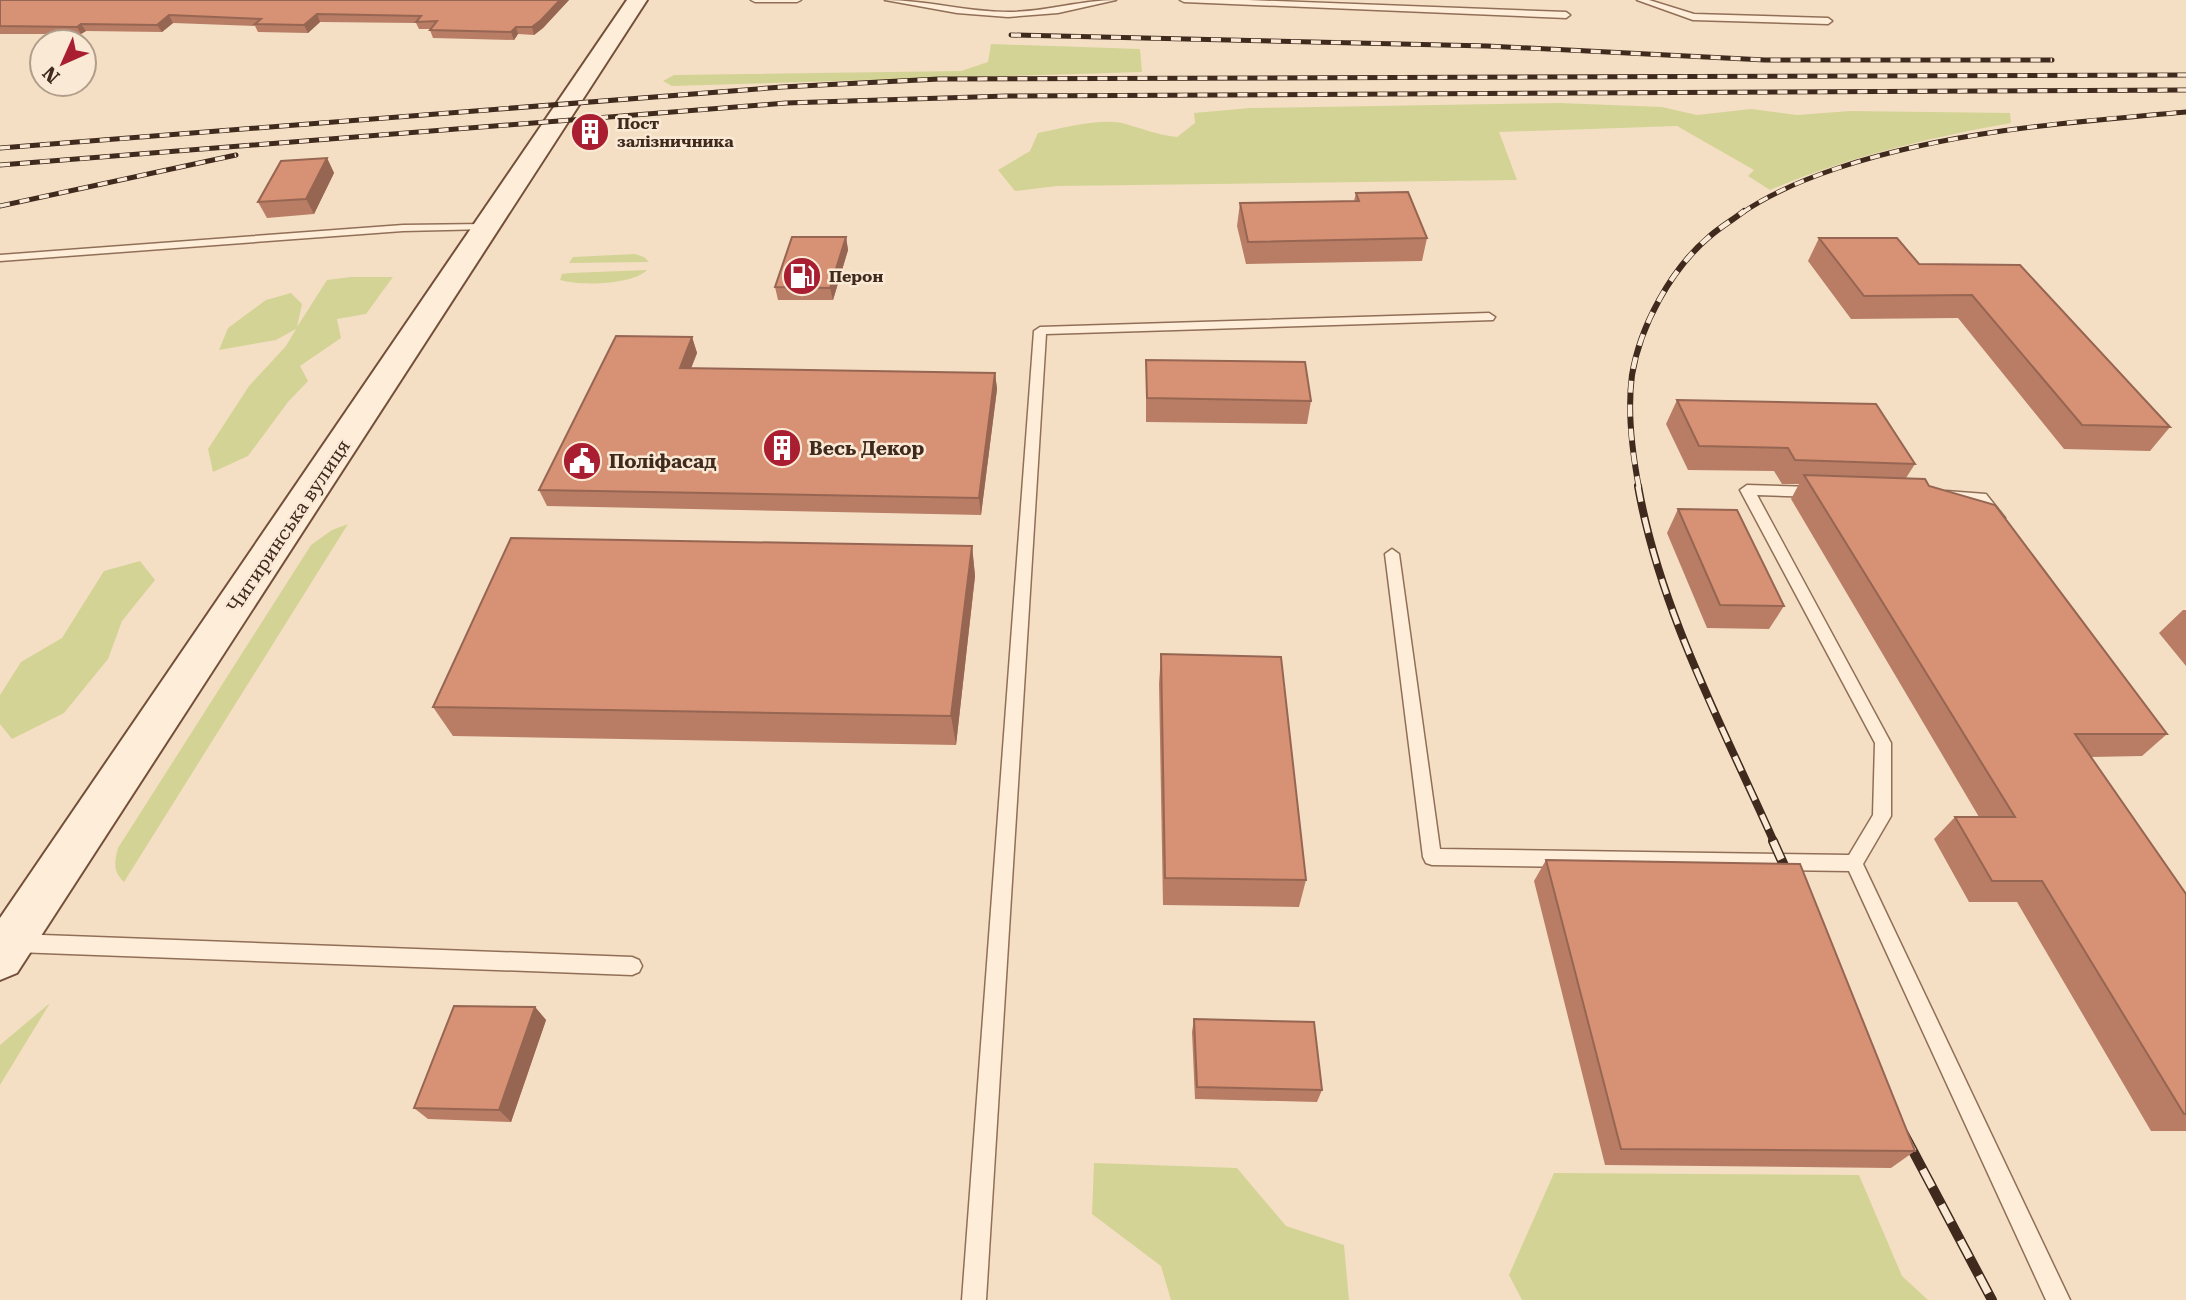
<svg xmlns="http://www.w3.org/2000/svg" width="2186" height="1300" font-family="'Roboto Serif',serif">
  <rect width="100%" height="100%" fill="#f4dfc4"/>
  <g fill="#d4d396">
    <path d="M 991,44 L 1140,49 L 1142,72 L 672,86 L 663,81 L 674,75 L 961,71 L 988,62 Z"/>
    <path d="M 1560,103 L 1662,107 L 1697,115 L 1751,109 L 1797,115 L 1850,111 L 2010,113 L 2011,123 C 1928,138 1847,157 1770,190 L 1748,176 L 1754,170 L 1677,126 L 1499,132 L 1517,180 L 1057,186 L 1015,191 L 998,170 L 1030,151 L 1038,133 C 1061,128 1100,118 1122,123 C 1141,128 1157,135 1177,137 L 1195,123 L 1194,113 L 1250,108 Z"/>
    <path d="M 635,254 L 644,257 L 649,262 L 569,263 L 573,257 Z"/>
    <path d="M 647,270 C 632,285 580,286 560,280 L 562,274 L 570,273 Z"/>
    <path d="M 351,277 L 393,277 L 366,314 L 337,319 L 341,338 L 300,366 L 308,381 L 288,402 L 248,456 L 213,472 L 208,449 L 249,386 L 286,346 L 296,329 L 276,340 L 219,350 L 228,328 L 266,300 L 291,293 L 302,304 L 297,327 L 327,280 Z"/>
    <path d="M 348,524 L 124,882 C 113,871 114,863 118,848 L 311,545 L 332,530 Z"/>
    <path d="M 140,561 L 155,580 L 122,621 L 108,659 L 64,713 L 12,739 L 0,724 L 0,695 L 21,662 L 62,638 L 104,571 Z"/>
    <path d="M 50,1003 L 0,1085 L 0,1045 Z"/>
    <path d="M 1094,1163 L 1237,1168 L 1286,1226 L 1344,1245 L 1349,1300 L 1171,1300 L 1161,1266 L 1092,1214 Z"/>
    <path d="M 1554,1173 L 1859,1175 L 1902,1276 L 1928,1300 L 1522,1300 L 1509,1275 Z"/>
  </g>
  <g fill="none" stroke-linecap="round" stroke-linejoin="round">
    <g stroke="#916f57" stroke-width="3">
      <g id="lane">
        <path d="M 751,0 L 801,0 L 797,2 L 755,2 Z"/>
        <path d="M 885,0 C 926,0 967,12 1009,12 C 1045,12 1080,0 1116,0 L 1058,13 L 1008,17 L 957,13 Z"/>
        <path d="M 1180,0 L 1248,0 L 1566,12 L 1570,15 L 1566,18 L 1184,2 Z"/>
        <path d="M 1637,0 L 1649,0 L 1694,14 L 1828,18 L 1832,21 L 1828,24 L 1693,20 Z"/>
        <path d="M 485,224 L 490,227 L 489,229 L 403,231 L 0,261 L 0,255 L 403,225 Z"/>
        <path d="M 1489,313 L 1495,317 L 1493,320 L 1046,334 L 986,1300 L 962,1300 L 1034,331 L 1040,327 Z"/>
        <path d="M 1747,485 L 1815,487 L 1822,492 L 1815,497 L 1757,495 L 1891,743 L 1891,816 L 1863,864 L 2070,1300 L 2046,1300 L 1849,871 L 1432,865 L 1426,863 L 1423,857 L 1385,554 L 1392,549 L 1399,554 L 1440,849 L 1849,855 L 1873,815 L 1875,743 L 1740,490 Z"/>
        <path d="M 1946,491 L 1986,494 L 2005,518 L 2003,521 L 1993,521 L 1977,502 L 1941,499 L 1939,496 Z"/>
        <path d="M 16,934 L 632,957 L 639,960 L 642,966 L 639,972 L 632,975 L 16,952 L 9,949 L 6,943 L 9,937 Z"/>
      </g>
    </g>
    <g stroke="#734f3a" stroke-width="4">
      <path id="secondary" d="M 627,0 L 647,0 L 17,973 L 0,980 L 0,918 Z"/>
    </g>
    <use href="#lane" fill="#fdedd9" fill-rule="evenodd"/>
    <use href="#secondary" fill="#fdedd9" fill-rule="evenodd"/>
    <g stroke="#40291d" stroke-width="5">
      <g id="rail-far3">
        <path d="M 1011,35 L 1487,46 L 1765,60 L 2052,60"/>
        <path d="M 0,148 L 782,87 L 939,79 L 2186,75"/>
        <path d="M 0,165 L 786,103 L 1007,96 L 2186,90"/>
        <path d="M 0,206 L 236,155"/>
        <path d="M 1742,213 C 1771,193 1805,179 1838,168 C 1950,131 2069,122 2186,112"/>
      </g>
    </g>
    <g stroke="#40291d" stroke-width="6">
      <path id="rail-far2" d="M 1639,488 C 1632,451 1627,412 1632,375 C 1640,326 1671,269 1709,237 C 1720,227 1733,220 1744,211"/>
    </g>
    <g stroke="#40291d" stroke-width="8">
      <path id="rail-far1" d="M 1638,486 C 1660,611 1723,727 1774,842"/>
    </g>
    <g stroke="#40291d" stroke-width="10">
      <g id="rail">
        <path d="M 1773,841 L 1791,881"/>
        <path d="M 1904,1134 L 1992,1300"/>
      </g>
    </g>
    <use href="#rail-far3" stroke="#faead5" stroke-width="3.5" stroke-dasharray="10" stroke-linecap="butt"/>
    <use href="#rail-far2" stroke="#faead5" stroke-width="4.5" stroke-dasharray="12" stroke-linecap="butt"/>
    <use href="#rail-far1" stroke="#faead5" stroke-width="5" stroke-dasharray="16" stroke-linecap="butt"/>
    <use href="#rail" stroke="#faead5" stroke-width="7" stroke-dasharray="20" stroke-linecap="butt"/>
  </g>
  <g fill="#b97d65">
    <path d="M 0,0 L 569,0 L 543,28 L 534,35 L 518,34 L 514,40 L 433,38 L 430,30 L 431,29 L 419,29 L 416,23 L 320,22 L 308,33 L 258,32 L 255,26 L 173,23 L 162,32 L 86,31 L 81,34 L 0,34 Z"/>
    <path d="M 327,158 L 334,173 L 314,214 L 267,218 L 258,202 Z"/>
    <path d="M 1356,193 L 1427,238 L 1422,261 L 1246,264 L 1237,226 L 1240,203 L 1354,201 Z"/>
    <path d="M 846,237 L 848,250 L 833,300 L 778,300 L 775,287 Z"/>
    <path d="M 1819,238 L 1919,264 L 2020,265 L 2170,427 L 2150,451 L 2064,449 L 1958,318 L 1851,319 L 1808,261 Z"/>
    <path d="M 692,337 L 697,353 L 691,368 L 995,373 L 997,389 L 981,515 L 547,506 L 539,490 Z"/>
    <path d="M 1146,360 L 1311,401 L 1307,424 L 1146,422 Z"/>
    <path d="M 1677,400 L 1915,464 L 1906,478 L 1929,486 L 2167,734 L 2142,756 L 2091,757 L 2186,894 L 2186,1131 L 2151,1131 L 2017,902 L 1969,902 L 1934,839 L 1955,817 L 1979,817 L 1791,499 L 1799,484 L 1782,484 L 1774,471 L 1688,470 L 1666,424 Z"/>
    <path d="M 1678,509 L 1784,606 L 1769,629 L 1707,628 L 1667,533 Z"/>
    <path d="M 972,546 L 975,576 L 956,745 L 453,736 L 433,707 Z"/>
    <path d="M 2183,610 L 2186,610 L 2186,666 L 2159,633 Z"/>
    <path d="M 1161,654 L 1306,880 L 1299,907 L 1163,905 L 1159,684 Z"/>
    <path d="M 1546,860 L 1915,1151 L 1891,1168 L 1605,1165 L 1534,881 Z"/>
    <path d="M 535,1007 L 546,1020 L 511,1122 L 428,1119 L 414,1108 Z"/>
    <path d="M 1194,1019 L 1322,1090 L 1317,1102 L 1195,1099 L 1192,1032 Z"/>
  </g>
  <g fill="#966652">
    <path d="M 560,0 L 569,0 L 543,28 L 534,35 L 532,27 Z"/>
    <path d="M 317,14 L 320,22 L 308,33 L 304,25 Z"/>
    <path d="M 169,15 L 173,23 L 162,32 L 157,25 Z"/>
    <path d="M 81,24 L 86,31 L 81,34 L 77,27 Z"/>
    <path d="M 516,27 L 518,34 L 514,40 L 511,32 Z"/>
    <path d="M 327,158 L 334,173 L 314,214 L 306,199 Z"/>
    <path d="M 846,237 L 848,250 L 833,300 L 830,288 Z"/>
    <path d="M 692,337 L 697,353 L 685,384 L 680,368 Z"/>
    <path d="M 995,373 L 997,389 L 981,515 L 979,498 Z"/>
    <path d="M 972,546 L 975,576 L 956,745 L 951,716 Z"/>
    <path d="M 535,1007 L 546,1020 L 511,1122 L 499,1110 Z"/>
  </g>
  <g fill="#d79175" stroke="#966652" stroke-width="2">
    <path d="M 0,0 L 560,0 L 541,20 L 532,27 L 516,27 L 511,32 L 430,30 L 437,21 L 416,22 L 421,16 L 317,14 L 304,25 L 255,24 L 261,19 L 169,15 L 157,25 L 81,24 L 77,27 L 0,26 Z"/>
    <path d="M 327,158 L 306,199 L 258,202 L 281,161 Z"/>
    <path d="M 1408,192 L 1427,238 L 1248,242 L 1240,203 L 1359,201 L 1356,193 Z"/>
    <path d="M 792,237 L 846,237 L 830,288 L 775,287 Z"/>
    <path d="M 1819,238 L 1897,238 L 1919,264 L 2020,265 L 2170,427 L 2082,425 L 1972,295 L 1864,296 Z"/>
    <path d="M 616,336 L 692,337 L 680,368 L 995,373 L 979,498 L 539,490 Z"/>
    <path d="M 1146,360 L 1305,362 L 1311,401 L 1147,398 Z"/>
    <path d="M 1677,400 L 1876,404 L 1915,464 L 1795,460 L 1788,448 L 1699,446 Z"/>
    <path d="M 1804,475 L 1925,479 L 1929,486 L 1995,505 L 2167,734 L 2075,734 L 2186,894 L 2186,1114 L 2184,1114 L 2042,881 L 1992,881 L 1955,817 L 2015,817 Z"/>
    <path d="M 1678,509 L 1737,510 L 1784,606 L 1720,605 Z"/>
    <path d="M 511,538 L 972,546 L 951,716 L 433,707 Z"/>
    <path d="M 1161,654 L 1281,657 L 1306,880 L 1165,878 Z"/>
    <path d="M 1546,860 L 1800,864 L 1915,1151 L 1621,1149 Z"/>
    <path d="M 454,1006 L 535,1007 L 499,1110 L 414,1108 Z"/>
    <path d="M 1194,1019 L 1314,1022 L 1322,1090 L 1197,1087 Z"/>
  </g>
  <defs>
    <g id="building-disc" transform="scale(2.0125)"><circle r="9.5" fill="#a91f31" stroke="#faead5"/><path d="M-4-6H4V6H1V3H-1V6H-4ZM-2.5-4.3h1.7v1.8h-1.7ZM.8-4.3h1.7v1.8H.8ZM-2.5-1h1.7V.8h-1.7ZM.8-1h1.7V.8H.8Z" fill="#fff"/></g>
    <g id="fuel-disc" transform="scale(2.0125)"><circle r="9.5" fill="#a91f31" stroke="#faead5"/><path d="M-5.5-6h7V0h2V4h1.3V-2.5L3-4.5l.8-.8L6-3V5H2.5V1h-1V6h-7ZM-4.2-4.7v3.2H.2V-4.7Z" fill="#fff"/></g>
    <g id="civic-disc" transform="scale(2.0125)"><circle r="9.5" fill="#a91f31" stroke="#faead5"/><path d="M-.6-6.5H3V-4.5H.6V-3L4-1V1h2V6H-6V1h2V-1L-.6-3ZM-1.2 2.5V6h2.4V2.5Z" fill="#fff"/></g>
  </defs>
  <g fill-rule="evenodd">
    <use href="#building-disc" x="590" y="132"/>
    <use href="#fuel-disc" x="802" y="276"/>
    <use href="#building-disc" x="782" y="448"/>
    <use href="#civic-disc" x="582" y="461"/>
  </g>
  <g text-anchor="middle" stroke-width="5" stroke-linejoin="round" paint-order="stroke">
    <g font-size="16" font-weight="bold" fill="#40291d" stroke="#faead5" text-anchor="start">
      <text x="617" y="129">Пост<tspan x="617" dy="18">залізничника</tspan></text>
      <text x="829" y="282">Перон</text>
    </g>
    <g font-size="19" font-weight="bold" fill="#40291d" stroke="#faead5" text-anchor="start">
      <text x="809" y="455">Весь Декор</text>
      <text x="609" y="468">Поліфасад</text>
    </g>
    <g font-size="19" fill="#40291d" stroke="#faead5">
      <text transform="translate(288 526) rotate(-56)" y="7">Чигиринська вулиця</text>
    </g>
  </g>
  <g transform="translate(63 63) rotate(225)"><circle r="33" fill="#faead5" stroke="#b09d8b" stroke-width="2"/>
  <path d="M0-5L12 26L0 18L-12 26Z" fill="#a91f31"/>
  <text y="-10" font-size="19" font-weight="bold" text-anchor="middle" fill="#40291d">N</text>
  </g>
</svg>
